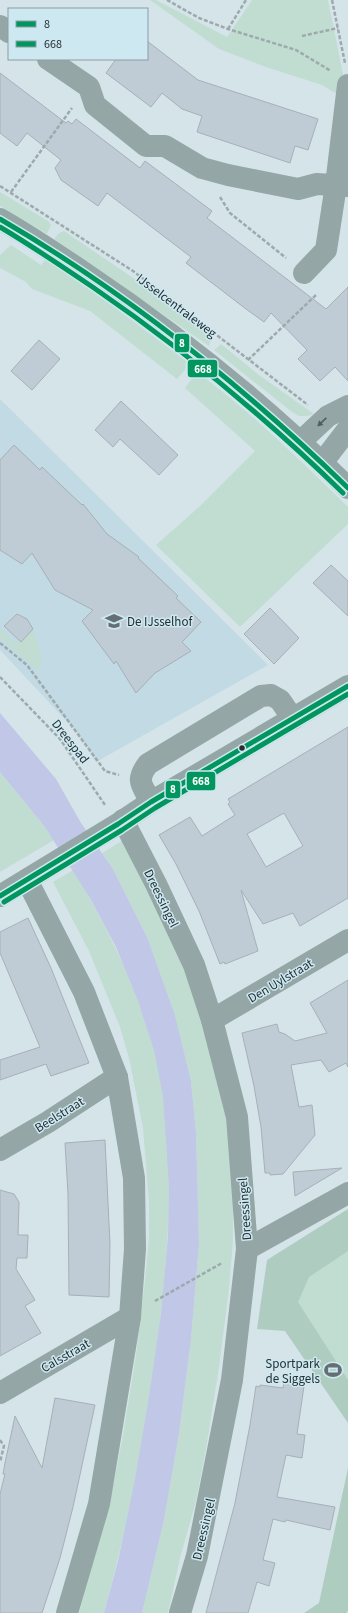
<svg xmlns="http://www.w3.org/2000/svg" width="348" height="1613" font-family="'Source Sans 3',sans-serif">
  <rect width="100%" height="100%" fill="#d5e4e9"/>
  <path fill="#c1dae3" d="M 0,399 L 268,665 L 96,762 L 76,731 L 0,650 Z"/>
  <g fill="#c1ddd2">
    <path d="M 150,0 L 156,0 L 227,37 L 252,0 L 328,0 L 345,84 L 342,97 L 322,85 L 266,67 L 219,49 Z"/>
    <path d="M 0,192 L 48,221 L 51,225 L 47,234 L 0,206 Z"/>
    <path d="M 64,231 L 145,286 L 205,330 L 211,339 L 209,346 L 54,239 L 59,233 Z"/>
    <path d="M 11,245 L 41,265 L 45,260 L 114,307 L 186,361 L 185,370 L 177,379 L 90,311 L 32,289 L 26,282 L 0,268 L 0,255 Z"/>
    <path d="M 221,344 L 259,375 L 314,414 L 307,416 L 299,416 L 292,412 L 214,350 Z"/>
    <path d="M 197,372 C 252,413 300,460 348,507 L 348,524 L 240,627 L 156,545 L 199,507 L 255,451 L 185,388 Z"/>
    <path d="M 1,630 L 16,643 L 33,631 L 42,657 L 38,671 L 0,637 Z"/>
    <path d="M 0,772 L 45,827 L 54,840 L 0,872 Z"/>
    <path d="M 125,839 L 200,999 L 227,1118 L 233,1199 L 233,1241 L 229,1289 L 219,1367 L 206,1449 L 196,1501 L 180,1558 L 168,1613 L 142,1613 L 164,1520 L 179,1434 L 191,1339 L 199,1244 L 196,1133 L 191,1081 L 175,1015 L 147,937 L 113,869 L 102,853 Z"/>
    <path d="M 73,870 C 107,926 136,985 154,1049 C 173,1118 171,1200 165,1271 C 155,1387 134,1501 104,1613 L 79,1613 L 114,1482 L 123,1435 L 136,1355 L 145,1281 L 149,1238 L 149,1202 L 143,1128 L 129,1058 L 120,1027 L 89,951 L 53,882 Z"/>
    <path d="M 348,1234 L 348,1415 L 272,1281 Z"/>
  </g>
  <g fill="#aeccc0">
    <path d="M 348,1209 L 348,1251 L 309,1277 L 298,1302 L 348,1380 L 348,1423 L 285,1331 L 257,1329 L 267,1260 Z"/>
    <path d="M 348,1468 L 348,1611 L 346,1613 L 304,1613 L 319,1603 Z"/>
  </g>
  <path fill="#c1c7e6" d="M 0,713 L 56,779 L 81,823 L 113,869 L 147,937 L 175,1015 L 191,1081 L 196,1133 L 199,1244 L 191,1339 L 179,1434 L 164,1520 L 142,1613 L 104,1613 L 118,1561 L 135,1479 L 149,1397 L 161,1313 L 168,1236 L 169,1186 L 163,1096 L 154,1050 L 138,1001 L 116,947 L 91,900 L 45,827 L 0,772 Z"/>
  <g fill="#c0ccd5" stroke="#a6b0b5" fill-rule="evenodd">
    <path d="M 147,41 L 198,80 L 318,119 L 308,150 L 295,146 L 290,163 L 197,132 L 202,116 L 182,109 L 162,93 L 151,107 L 106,73 L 116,59 L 147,59 Z"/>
    <path d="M 0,73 L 66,123 L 68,121 L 72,124 L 76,119 L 140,168 L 145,161 L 212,211 L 207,218 L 326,309 L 348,287 L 348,381 L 335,367 L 320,381 L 298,359 L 307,350 L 271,313 L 264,322 L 246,309 L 186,263 L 191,257 L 107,193 L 98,206 L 61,180 L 55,168 L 61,160 L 27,133 L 17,146 L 0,133 Z"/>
    <path d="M 39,340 L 60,359 L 32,390 L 11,371 Z"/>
    <path d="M 121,401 L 178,455 L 159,475 L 120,439 L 113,447 L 95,430 Z"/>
    <path d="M 14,445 L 40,470 L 42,467 L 82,505 L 83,504 L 107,534 L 139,557 L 138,558 L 178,596 L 176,598 L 201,622 L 182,642 L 191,651 L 155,673 L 136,693 L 116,661 L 114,664 L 82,621 L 93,610 L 55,590 L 32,553 L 22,564 L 0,550 L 0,460 Z"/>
    <path d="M 331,565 L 348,581 L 348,616 L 313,583 Z"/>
    <path d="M 270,608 L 299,638 L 274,664 L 244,634 Z"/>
    <path d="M 17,614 L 27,619 L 33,629 L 21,642 L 4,626 Z"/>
    <path d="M 348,727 L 348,898 L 300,926 L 293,913 L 263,924 L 241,890 L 258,951 L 225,964 L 224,962 L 220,964 L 199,911 L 176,864 L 159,835 L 190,817 L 202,836 L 235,815 L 228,804 L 230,802 L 228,799 ZM 284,813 L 303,846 L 266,867 L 247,834 Z"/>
    <path d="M 28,918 L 51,968 L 89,1063 L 51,1076 L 46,1064 L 0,1080 L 0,1060 L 40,1047 L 0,953 L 0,932 Z"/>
    <path d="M 348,980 L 348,1067 L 346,1063 L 329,1072 L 321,1060 L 291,1065 L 299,1107 L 312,1105 L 315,1135 L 283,1174 L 270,1175 L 270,1173 L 265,1173 L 261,1127 L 254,1086 L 242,1033 L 277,1024 L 279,1032 L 285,1034 L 295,1041 L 327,1033 L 310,1003 Z"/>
    <path d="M 105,1140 L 110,1244 L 109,1297 L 69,1295 L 68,1194 L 65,1143 Z"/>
    <path d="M 342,1168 L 295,1196 L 293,1172 Z"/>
    <path d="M 0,1190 L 14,1194 L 19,1202 L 18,1235 L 28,1235 L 27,1258 L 17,1258 L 16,1269 L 35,1300 L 25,1306 L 41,1333 L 0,1356 Z"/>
    <path d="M 285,1376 L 305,1379 L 297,1434 L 305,1435 L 302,1458 L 286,1455 L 277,1497 L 335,1507 L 330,1530 L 286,1520 L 285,1522 L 273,1519 L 263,1560 L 275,1563 L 269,1586 L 257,1582 L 248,1613 L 206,1613 L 235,1503 L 250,1425 L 256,1386 L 260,1387 L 260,1385 L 283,1388 Z"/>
    <path d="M 55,1398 L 95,1405 L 73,1507 L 60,1558 L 42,1613 L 0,1613 L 0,1494 L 5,1474 L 3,1474 L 5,1463 L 15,1416 L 42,1468 Z"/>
  </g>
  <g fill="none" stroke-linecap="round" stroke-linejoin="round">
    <g stroke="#9caaac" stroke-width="2.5" stroke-dasharray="4 2" stroke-linecap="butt">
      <path d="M 167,0 L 199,18 L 228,29 L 296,50 L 331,71"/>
      <path d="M 332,0 L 345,63"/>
      <path d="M 228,29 L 246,0"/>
      <path d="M 302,36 L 338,28"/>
      <path d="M 0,186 L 133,271 L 308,405"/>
      <path d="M 11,192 L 72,108"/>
      <path d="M 220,197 L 230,213 L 286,258"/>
      <path d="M 248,360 L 317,294"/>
      <path d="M 0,643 L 27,665 L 105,771 L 119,775"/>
      <path d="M 0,677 L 60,739 L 105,805"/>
      <path d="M 155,1301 L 222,1263"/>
      <path d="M 0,1440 L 4,1446 L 0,1462"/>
    </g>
    <g stroke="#94a6a5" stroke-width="22">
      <path d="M 0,26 L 9,32"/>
      <path d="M 48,59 L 89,87 L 95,105 L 146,146 L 165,146 L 202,168 L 228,175 L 298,189 L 317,184 L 348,186"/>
      <path d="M 0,219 C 30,236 58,255 86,274 C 180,337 268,408 348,488"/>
      <path d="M 304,273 L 326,250 L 336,185 L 348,85"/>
      <path d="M 300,442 L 328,416 L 348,406"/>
      <path d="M 322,463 L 348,429"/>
      <path d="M 151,802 C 142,785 135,781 148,764 L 261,696 L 271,695 L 280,700 L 293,719"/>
      <path d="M 123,820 L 156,884 L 194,965 L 212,1020 L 237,1117 L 247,1249 L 232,1380 L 197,1556 L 180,1613"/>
      <path d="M 27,880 L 84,992 L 117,1077 L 134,1178 L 135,1249 L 130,1317 L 99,1504 L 67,1613"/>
      <path d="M 0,896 L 118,824 L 151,802 L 348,686"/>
      <path d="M 212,1020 L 348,940"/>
      <path d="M 0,1150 L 48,1122 L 117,1077"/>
      <path d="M 247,1249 L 348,1193"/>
      <path d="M 0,1393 L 130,1317"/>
    </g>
    <g stroke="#cde8f1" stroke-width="8">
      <g id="bus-1">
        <path d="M 0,219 C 127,293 243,386 348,488"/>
        <path d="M 0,896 L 118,824 L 151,802 L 348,686"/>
      </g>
    </g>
    <g stroke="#cde8f1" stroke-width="8">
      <g id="bus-2">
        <path d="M 0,227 C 32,246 63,267 94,288 C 183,349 266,418 343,493"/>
        <path d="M 4,902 L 122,830 L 155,808 L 348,694"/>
      </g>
    </g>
    <use href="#bus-1" stroke="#00965e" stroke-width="5"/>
    <use href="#bus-2" stroke="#00965e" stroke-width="5"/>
  </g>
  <defs><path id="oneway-solid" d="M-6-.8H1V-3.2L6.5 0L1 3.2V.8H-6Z"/></defs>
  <use fill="#515f61" href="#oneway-solid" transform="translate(322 422) rotate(137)"/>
  <defs>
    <g id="school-bare" transform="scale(1.38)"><path d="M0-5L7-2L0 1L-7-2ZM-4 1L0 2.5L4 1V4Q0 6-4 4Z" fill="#636f73" stroke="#cde8f1" stroke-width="2.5" paint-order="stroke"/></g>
    <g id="stadium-bare" transform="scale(1.38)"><path d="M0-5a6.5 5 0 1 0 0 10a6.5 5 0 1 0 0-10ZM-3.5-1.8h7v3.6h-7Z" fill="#636f73" stroke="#cde8f1" stroke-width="2.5" paint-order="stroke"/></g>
  </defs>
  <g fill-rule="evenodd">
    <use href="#school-bare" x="114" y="621"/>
    <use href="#stadium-bare" x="333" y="1370"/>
  </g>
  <circle fill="#253033" stroke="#cde8f1" stroke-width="1.5" cx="242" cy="748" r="3.5"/>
  <g text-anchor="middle" stroke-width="3" stroke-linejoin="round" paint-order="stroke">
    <g font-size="13" fill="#253033" stroke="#cde8f1">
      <text transform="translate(177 305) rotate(37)" y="5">IJsselcentraleweg</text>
      <text transform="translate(71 741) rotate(52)" y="5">Dreespad</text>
      <text transform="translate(162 898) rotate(64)" y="5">Dreessingel</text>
      <text transform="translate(280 980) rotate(-31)" y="5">Den Uylstraat</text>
      <text transform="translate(59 1114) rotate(-32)" y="5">Beelstraat</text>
      <text transform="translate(244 1209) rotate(-94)" y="5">Dreessingel</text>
      <text transform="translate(65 1355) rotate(-30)" y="5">Calsstraat</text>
      <text transform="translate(203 1529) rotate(-77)" y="5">Dreessingel</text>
    </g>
    <g font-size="13" fill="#253033" stroke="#cde8f1" text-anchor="start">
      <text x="127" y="626">De IJsselhof</text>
      <text x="320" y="1368" text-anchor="end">Sportpark<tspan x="320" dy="15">de Siggels</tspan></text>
    </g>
  </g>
  <g stroke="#cde8f1" stroke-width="1.5">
    <rect x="174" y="333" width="16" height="20" rx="4" fill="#00965e"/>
    <rect x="187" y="359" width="31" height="19" rx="4" fill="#00965e"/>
    <rect x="186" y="771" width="30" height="20" rx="4" fill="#00965e"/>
    <rect x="165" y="780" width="16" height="19" rx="4" fill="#00965e"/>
  </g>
  <g font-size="11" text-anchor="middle" font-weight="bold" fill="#fff">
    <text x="182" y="347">8</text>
    <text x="203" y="373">668</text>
    <text x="201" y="785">668</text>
    <text x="173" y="793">8</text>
  </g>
  <rect x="8" y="8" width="140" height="52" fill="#cde8f1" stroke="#8a9ea5"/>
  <rect x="16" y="21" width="20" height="6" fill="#00965e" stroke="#8a9ea5"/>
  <text x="44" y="28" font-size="12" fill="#253033">8</text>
  <rect x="16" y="41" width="20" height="6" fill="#00965e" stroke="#8a9ea5"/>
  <text x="44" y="48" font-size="12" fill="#253033">668</text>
</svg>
